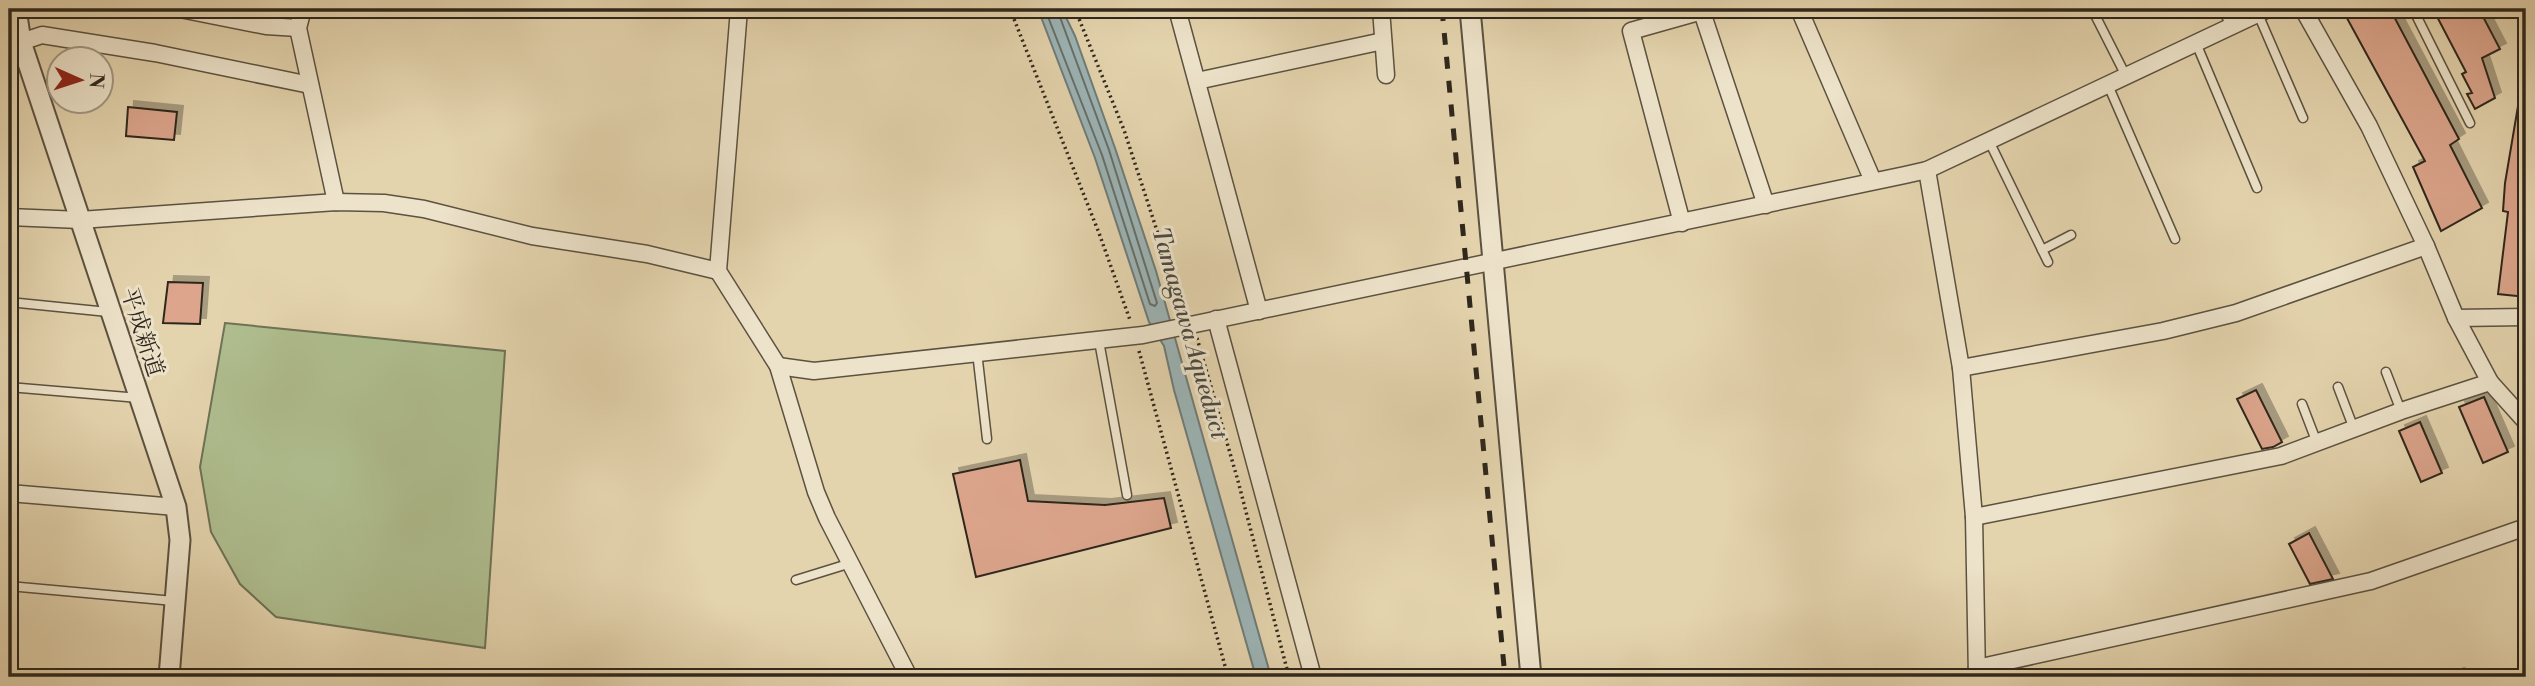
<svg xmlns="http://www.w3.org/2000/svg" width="2535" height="686" font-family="'Libre Bodoni','Noto Serif JP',serif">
  <defs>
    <filter id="shadow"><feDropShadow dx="6" dy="-6" stdDeviation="0" flood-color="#0004"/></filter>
  </defs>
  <rect width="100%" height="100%" fill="#e4d4ae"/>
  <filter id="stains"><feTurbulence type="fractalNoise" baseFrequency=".00286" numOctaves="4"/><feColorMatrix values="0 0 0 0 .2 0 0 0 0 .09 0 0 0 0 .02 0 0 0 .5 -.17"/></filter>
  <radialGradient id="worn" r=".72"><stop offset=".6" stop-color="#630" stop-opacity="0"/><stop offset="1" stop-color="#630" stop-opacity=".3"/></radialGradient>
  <path fill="#afbe8f" stroke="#6f7256" stroke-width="2" d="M 225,323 L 505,351 L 485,648 L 276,617 L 240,584 L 211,532 L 200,467 Z"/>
  <path fill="#9cb5b7" stroke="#707c79" stroke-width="2" d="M 1038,9 L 1062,9 L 1075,36 L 1115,148 L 1156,271 L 1271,677 L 1256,677 L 1174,390 L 1164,346 L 1149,322 L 1095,158 Z"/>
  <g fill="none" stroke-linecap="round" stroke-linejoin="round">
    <path stroke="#666e6a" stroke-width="2" d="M 1045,9 L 1102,155 L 1150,304 L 1155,306 L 1157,303 L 1109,150 L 1057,9"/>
  </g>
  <g fill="#dca58c" stroke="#2f271c" stroke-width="2" filter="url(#shadow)">
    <path d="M 2342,9 L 2390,9 L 2459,139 L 2450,145 L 2482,208 L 2441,231 L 2413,167 L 2425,161 Z"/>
    <path d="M 2433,9 L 2479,9 L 2500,49 L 2482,58 L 2495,98 L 2475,109 L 2467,94 L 2472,93 L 2462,74 L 2466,72 Z"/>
    <path d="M 2518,106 L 2526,107 L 2526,297 L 2498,294 L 2508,212 L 2503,211 L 2505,183 Z"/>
    <path d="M 128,107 L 177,112 L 174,140 L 126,136 Z"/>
    <path d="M 168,282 L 203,283 L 200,324 L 163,323 Z"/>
    <path d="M 2256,390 L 2282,442 L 2273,447 L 2262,449 L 2237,399 Z"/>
    <path d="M 2484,397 L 2508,452 L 2483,463 L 2459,407 Z"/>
    <path d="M 2420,422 L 2442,473 L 2421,482 L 2399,431 Z"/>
    <path d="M 1020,460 L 1028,501 L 1105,505 L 1164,498 L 1171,528 L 976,577 L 953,474 Z"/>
    <path d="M 2309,533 L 2333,579 L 2310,584 L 2289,544 Z"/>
  </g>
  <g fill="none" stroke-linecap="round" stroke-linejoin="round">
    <g stroke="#5c5240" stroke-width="11">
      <g id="service">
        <path d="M 2092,9 L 2126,76"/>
        <path d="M 2223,9 L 2231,27"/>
        <path d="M 2413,9 L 2470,123"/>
        <path d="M 2258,14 L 2303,118"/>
        <path d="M 2196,43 L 2257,188"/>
        <path d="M 2108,85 L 2175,239"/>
        <path d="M 1989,141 L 2048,262"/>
        <path d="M 2042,250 L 2071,235"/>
        <path d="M 9,302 L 108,312"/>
        <path d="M 1099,341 L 1127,495"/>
        <path d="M 977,352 L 987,439"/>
        <path d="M 2386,372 L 2401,411"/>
        <path d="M 9,387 L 139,398"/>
        <path d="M 2338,387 L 2354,429"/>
        <path d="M 2302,404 L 2317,443"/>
        <path d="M 796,580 L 851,563"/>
        <path d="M 9,586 L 174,601"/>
        <path d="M 2464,673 L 2466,677"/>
      </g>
    </g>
    <g stroke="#5c5240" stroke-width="19">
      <g id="minor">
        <path d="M 180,9 L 266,26 L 298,28"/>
        <path d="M 303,9 L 298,28 L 336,202"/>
        <path d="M 739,9 L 718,271 L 778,366 L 816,492 L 827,518 L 909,677"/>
        <path d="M 1177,9 L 1259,311"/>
        <path d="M 1381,9 L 1386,75"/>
        <path d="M 1701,9 L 1766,205"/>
        <path d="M 1799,9 L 1873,181"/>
        <path d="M 2303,9 L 2369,126 L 2426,246 L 2456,318 L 2490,382 L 2526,422"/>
        <path d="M 21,42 L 42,35 L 155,53 L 310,85"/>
        <path d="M 1197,81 L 1383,41"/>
        <path d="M 1927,170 L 1961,368 L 1974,517 L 1977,677"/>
        <path d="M 9,217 L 80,220 L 336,202 L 384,203 L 424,209 L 532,236 L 647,254 L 718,271"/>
        <path d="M 1682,223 L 1631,31 L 1702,11"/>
        <path d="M 2456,318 L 2526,317"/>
        <path d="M 1216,319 L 1313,677"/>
        <path d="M 778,366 L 814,371 L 1143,335 L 1905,175 L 1927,170 L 2268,9"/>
        <path d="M 1961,368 L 2163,331 L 2236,313 L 2426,246"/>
        <path d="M 9,493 L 176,507"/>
        <path d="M 1974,517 L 2281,456 L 2401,411 L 2490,382"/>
        <path d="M 1977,668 L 2371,581 L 2526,527"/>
      </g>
    </g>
    <g stroke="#5c5240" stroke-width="23">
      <g id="tertiary">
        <path d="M 16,9 L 21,42 L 176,507 L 180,540 L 169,677"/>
        <path d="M 1470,9 L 1531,677"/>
      </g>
    </g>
    <g stroke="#2f271c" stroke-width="3.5" stroke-dasharray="2 3.5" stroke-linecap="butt">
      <path d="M 1010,9 L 1099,233 L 1130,320"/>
      <path d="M 1075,9 L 1124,130 L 1183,310"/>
      <path d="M 1197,338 L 1238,481 L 1289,677"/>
      <path d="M 1139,351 L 1228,677"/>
    </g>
    <use href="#service" stroke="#ede3ca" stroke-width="8"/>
    <use href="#minor" stroke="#ede3ca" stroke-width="16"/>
    <use href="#tertiary" stroke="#ede3ca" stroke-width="19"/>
    <path stroke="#2f271c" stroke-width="5" stroke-dasharray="12 12" stroke-linecap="butt" d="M 1442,9 L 1505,677"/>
  </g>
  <g text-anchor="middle" stroke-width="6" stroke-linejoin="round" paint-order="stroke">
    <g font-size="23" fill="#2f271c" stroke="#ede3ca">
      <text transform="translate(143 332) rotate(72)" y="8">平成新道</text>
    </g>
    <g font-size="24" font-style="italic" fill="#4a4a43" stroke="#ede3ca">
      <text transform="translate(1190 333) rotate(74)" y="8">Tamagawa Aqueduct</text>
    </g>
  </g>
  <rect width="2535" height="686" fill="none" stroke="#e4d4ae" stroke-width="35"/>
  <rect x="10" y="10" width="2514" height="665" fill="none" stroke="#2f271c" stroke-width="3.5"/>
  <rect x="18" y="18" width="2500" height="651" fill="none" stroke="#2f271c" stroke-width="2"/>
  <g transform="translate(80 80) rotate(93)"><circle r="33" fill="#ede3ca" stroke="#a19884" stroke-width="2"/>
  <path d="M0-5L12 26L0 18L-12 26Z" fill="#8f2418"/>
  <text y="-10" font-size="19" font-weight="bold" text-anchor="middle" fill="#2f271c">N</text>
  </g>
  <rect width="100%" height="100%" filter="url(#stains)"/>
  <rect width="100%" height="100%" fill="url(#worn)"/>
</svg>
